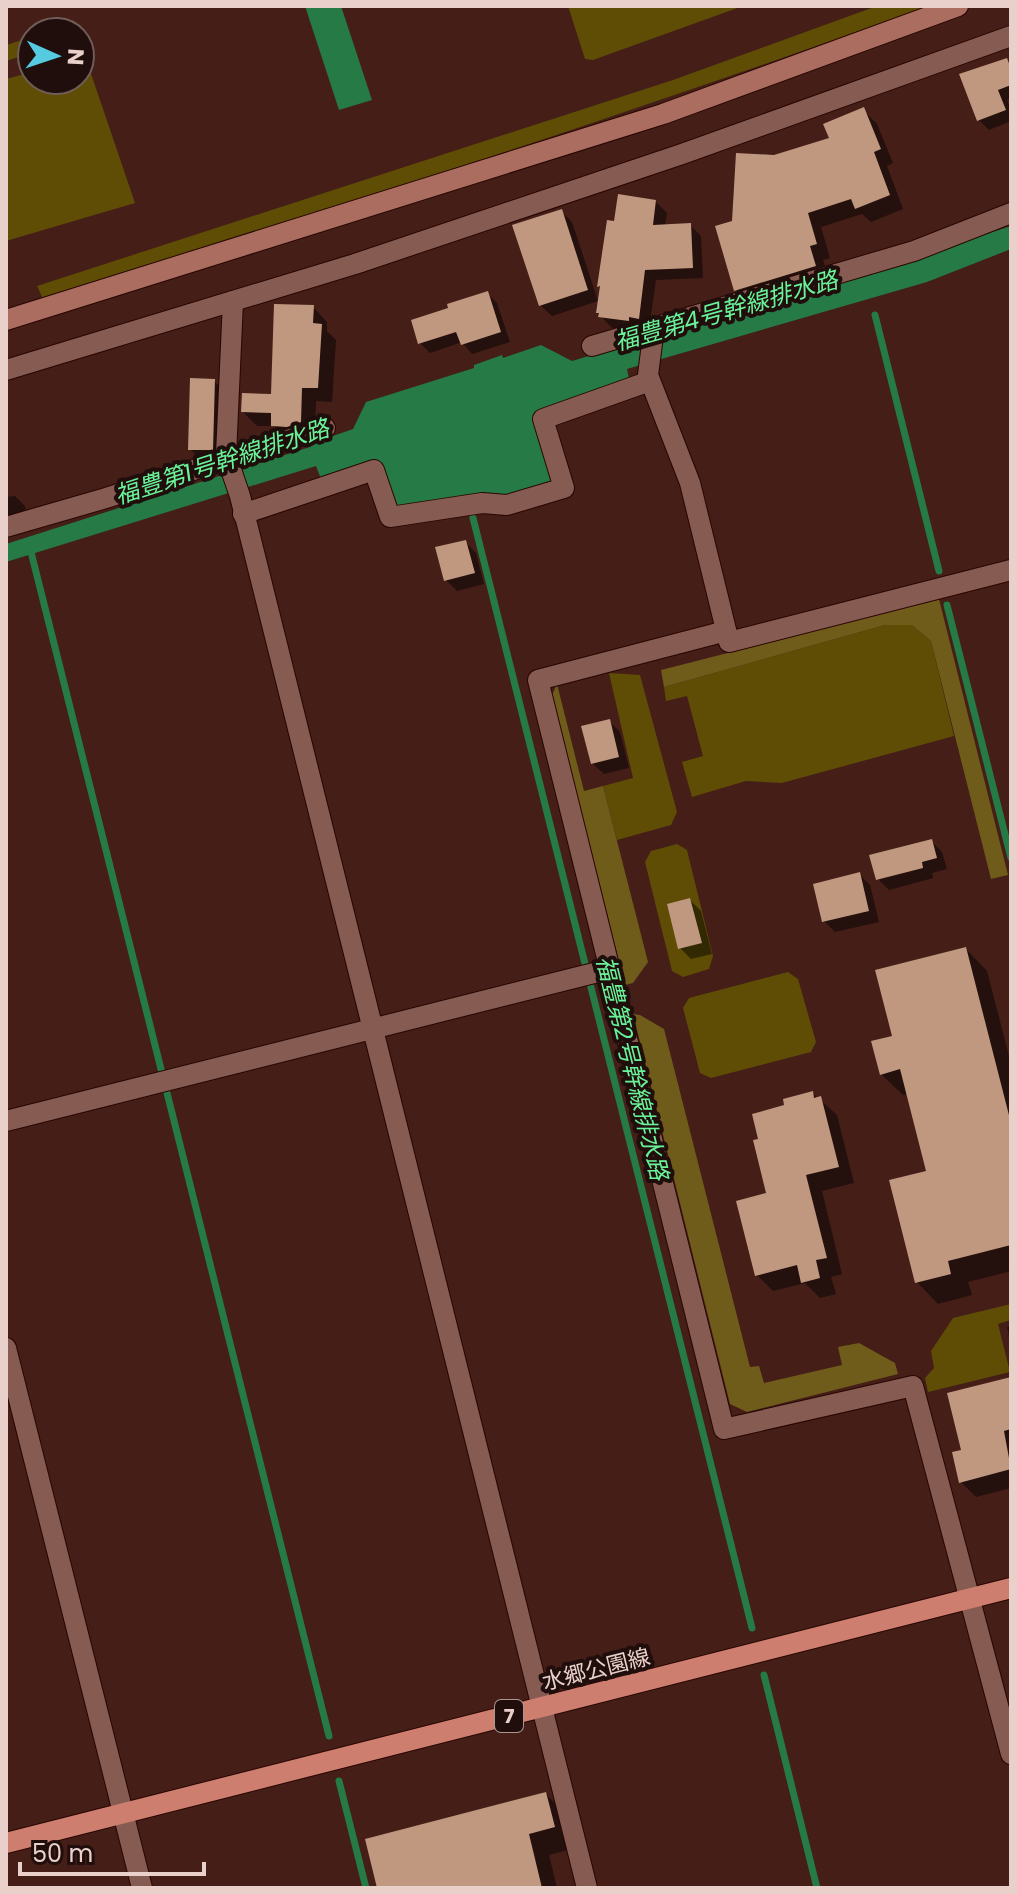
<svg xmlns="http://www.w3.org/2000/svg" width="1017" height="1894" font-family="Poppins,'Noto Sans JP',sans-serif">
  <rect width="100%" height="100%" fill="#441e17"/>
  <g fill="#5f4d06">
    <path d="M 568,6 L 743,6 L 593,60 L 585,59 Z"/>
    <path d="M 877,6 L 929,6 C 636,111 340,208 43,299 L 37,286 L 673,80 Z"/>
    <path d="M 32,37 L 32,53 L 6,61 L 6,45 Z"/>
    <path d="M 85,56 L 135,203 L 6,241 L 6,79 L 32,72 L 32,80 L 80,80 L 80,57 Z"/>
    <path d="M 885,625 L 912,625 L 931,641 L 954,736 L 782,783 L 746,781 L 692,797 L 682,762 L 703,756 L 687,696 L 666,701 L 664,687 Z"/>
    <path d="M 609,673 L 640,675 L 677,812 L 671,825 L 617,840 L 603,786 L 633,778 Z"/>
    <path d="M 677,844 L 687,850 L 713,956 L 709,969 L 683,977 L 672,971 L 645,862 L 651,851 Z"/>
    <path d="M 788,972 L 798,979 L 816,1042 L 811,1052 L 711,1078 L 700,1073 L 683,1008 L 689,998 Z"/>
    <path d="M 1011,1304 L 1011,1320 L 998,1324 L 1010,1372 L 928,1392 L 925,1378 L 934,1368 L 931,1351 L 953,1318 Z"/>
  </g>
  <g fill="#6f5c1a">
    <path d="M 939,599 L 1008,875 L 991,879 L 931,641 L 912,625 L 885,625 L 664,687 L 661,670 Z"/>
    <path d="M 557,684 L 584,791 L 603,786 L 648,962 L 633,983 L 625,985 L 552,695 Z"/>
    <path d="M 633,1014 L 640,1015 L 664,1029 L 750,1367 L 759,1366 L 764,1383 L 842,1365 L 838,1347 L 859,1343 L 895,1363 L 898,1374 L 747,1412 L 730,1404 Z"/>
  </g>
  <g fill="#257a46">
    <path d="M 305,6 L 341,6 L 372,100 L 339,110 Z"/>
    <path d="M 1011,226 L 1011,249 L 927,282 L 627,369 L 630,383 L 534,416 L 555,484 L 506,496 L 482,493 L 395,508 L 378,461 L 321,479 L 316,466 L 6,562 L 6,544 L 310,447 L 310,444 L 353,429 L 366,402 L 474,368 L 474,365 L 502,355 L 503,358 L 541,345 L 572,361 L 622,346 L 641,344 Z"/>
  </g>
  <g fill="#0007">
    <path d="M 1006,61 L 1011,65 L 1011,98 L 1007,100 L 1011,111 L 1011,121 L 989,130 L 979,120 L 962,75 Z"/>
    <path d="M 863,110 L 877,124 L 893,163 L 887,166 L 903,209 L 871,222 L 862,214 L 821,227 L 830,258 L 823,260 L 829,280 L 750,304 L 736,290 L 734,223 L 774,157 L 831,139 Z"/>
    <path d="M 655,201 L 667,213 L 665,226 L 690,225 L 701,236 L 703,278 L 656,280 L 649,329 L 639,331 L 612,328 L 601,316 L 602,288 L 599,286 L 616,223 Z"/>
    <path d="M 561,211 L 572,222 L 598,301 L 552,316 L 540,305 Z"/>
    <path d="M 487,293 L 497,303 L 510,342 L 472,354 L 462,342 L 430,353 L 420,343 Z"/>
    <path d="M 313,307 L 327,322 L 327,331 L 336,340 L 332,402 L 316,401 L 315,436 L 287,440 L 274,426 L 257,426 L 243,412 L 273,396 Z"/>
    <path d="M 214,381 L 225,392 L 223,461 L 201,460 L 190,449 Z"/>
    <path d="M 15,496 L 25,506 L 26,521 L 6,528 L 6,497 Z"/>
    <path d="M 465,542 L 476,553 L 484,584 L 457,591 L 446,580 Z"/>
    <path d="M 609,721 L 620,732 L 629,768 L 604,774 L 592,763 Z"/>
    <path d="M 931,841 L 942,852 L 947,869 L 932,873 L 933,878 L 889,890 L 878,879 Z"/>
    <path d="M 859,874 L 870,885 L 879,922 L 835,932 L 824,921 Z"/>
    <path d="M 690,900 L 701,911 L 712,954 L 691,959 L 680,948 Z"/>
    <path d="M 966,949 L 987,971 L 1011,1064 L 1011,1271 L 968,1282 L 972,1295 L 938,1304 L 917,1282 L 928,1172 L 908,1094 L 903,1095 L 881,1074 L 894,1037 Z"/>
    <path d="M 812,1093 L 837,1115 L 854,1183 L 822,1191 L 842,1274 L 831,1277 L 836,1294 L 820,1298 L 805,1283 L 773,1291 L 757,1275 L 769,1194 L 786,1107 Z"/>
    <path d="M 1011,1326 L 1011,1344 L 1007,1327 Z"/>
    <path d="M 1011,1379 L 1011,1488 L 976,1497 L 961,1482 L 963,1451 Z"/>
    <path d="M 546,1794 L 567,1816 L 575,1848 L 549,1855 L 557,1888 L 379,1888 Z"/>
  </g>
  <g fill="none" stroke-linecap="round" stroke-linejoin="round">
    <g stroke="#257a46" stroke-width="7">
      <path d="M 875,315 L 939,571"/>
      <path d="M 473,518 L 752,1628"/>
      <path d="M 30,548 L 162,1073"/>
      <path d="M 947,605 L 1011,858"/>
      <path d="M 166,1089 L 329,1736"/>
      <path d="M 764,1675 L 817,1888"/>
      <path d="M 339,1781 L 366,1888"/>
    </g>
  </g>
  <g fill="#c09880">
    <path d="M 1007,58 L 1011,69 L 1011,85 L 998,90 L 1006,110 L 977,121 L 959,74 Z"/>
    <path d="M 864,107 L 881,149 L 874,152 L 890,195 L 855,209 L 851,199 L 808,213 L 817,244 L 810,246 L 816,266 L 734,291 L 715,226 L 732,221 L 736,153 L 774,155 L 829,138 L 823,124 Z"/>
    <path d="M 618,194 L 656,200 L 653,225 L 691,223 L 693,268 L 645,270 L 639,319 L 629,317 L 629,321 L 598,317 L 599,313 L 596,313 L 600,286 L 597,287 L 607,220 L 614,221 Z"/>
    <path d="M 562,209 L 588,290 L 539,306 L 512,225 Z"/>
    <path d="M 488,291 L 501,332 L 461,345 L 456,332 L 418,344 L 411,320 L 448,308 L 447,304 Z"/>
    <path d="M 274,304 L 314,305 L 313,323 L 322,324 L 318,388 L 302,388 L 301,422 L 287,427 L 271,426 L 271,413 L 241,412 L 242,393 L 271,394 Z"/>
    <path d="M 190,378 L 215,379 L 213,450 L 188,450 Z"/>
    <path d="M 466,540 L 475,573 L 444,581 L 435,547 Z"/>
    <path d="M 610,719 L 619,757 L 591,764 L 581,726 Z"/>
    <path d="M 932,839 L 937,858 L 922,862 L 923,868 L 876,880 L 869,855 Z"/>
    <path d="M 860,872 L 869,911 L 822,922 L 813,884 Z"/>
    <path d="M 690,898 L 702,943 L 678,949 L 667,904 Z"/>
    <path d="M 966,947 L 1011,1123 L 1011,1245 L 948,1261 L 951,1274 L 915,1283 L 889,1180 L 926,1171 L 900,1069 L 880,1075 L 871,1041 L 892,1036 L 875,970 Z"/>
    <path d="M 813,1091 L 814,1098 L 821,1096 L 839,1167 L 806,1175 L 827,1258 L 816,1260 L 820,1278 L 801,1283 L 797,1265 L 755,1276 L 736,1201 L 766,1193 L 753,1140 L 758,1139 L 752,1114 L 784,1105 L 783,1099 Z"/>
    <path d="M 1011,1377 L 1011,1429 L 1004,1431 L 1011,1469 L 959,1483 L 952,1452 L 961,1450 L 947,1393 Z"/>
    <path d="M 546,1792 L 555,1827 L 529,1834 L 542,1888 L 377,1888 L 365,1839 Z"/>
  </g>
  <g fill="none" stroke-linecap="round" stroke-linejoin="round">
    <g stroke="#280602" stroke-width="22">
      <g id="street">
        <path d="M 233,301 L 226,455 L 240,496 L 587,1888"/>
        <path d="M 654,328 L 648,375 L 690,483 L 729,642 L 1011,570"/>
        <path d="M 592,346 L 914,251 L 1011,213"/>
        <path d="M 6,370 L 355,264 L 682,154 L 1011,36"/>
        <path d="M 243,514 L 374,470 L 390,517 L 482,503 L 507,505 L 564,488 L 543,419 L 650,381"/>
        <path d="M 6,527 L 106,498 L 325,428"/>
        <path d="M 726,631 L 538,680 L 724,1429 L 913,1386 L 1011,1754"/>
        <path d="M 6,1121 L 610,969"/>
        <path d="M 6,1348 L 142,1888"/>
      </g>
    </g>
    <g stroke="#280602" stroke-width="22">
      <path id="secondary" d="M 6,320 L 663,114 L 958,6"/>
    </g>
    <g stroke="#280602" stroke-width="22">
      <path id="primary" d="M 6,1843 L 1011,1588"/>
    </g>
    <use href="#street" stroke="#865b52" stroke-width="20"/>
    <use href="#secondary" stroke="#aa6d60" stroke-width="20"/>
    <use href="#primary" stroke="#cd7e6e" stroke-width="20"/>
  </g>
  <g text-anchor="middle" stroke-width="8" stroke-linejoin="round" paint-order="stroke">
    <rect fill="#1f0e0b" stroke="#ad9691" stroke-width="2" x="495" y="1700" width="28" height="32" rx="6"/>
    <g font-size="20" font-weight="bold" fill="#ead0cb">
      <text x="509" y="1723">7</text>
    </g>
    <g font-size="22" fill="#ead0cb" stroke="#1f0e0b">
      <text transform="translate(596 1669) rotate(-14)" y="8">水郷公園線</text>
    </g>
    <g font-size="24" font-style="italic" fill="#69f399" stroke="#1f0e0b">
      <text transform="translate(726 311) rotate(-16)" y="8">福豊第4号幹線排水路</text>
      <text transform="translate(222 462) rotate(-18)" y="8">福豊第1号幹線排水路</text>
      <text transform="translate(632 1068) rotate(76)" y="8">福豊第2号幹線排水路</text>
    </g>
  </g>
  <rect width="1017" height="1894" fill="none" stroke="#ead0cb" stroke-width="16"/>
  <g transform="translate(56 56) rotate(93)"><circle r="38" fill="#1f0e0b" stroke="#705c58" stroke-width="2"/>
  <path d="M0-6L14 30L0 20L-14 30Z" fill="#55cae0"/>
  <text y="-12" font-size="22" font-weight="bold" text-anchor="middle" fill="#ead0cb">N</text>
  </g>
  <path d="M20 1862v12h184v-12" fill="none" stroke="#ead0cb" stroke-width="4"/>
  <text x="32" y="1862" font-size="24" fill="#ead0cb" stroke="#1f0e0b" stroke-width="6" paint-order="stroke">50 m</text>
</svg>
